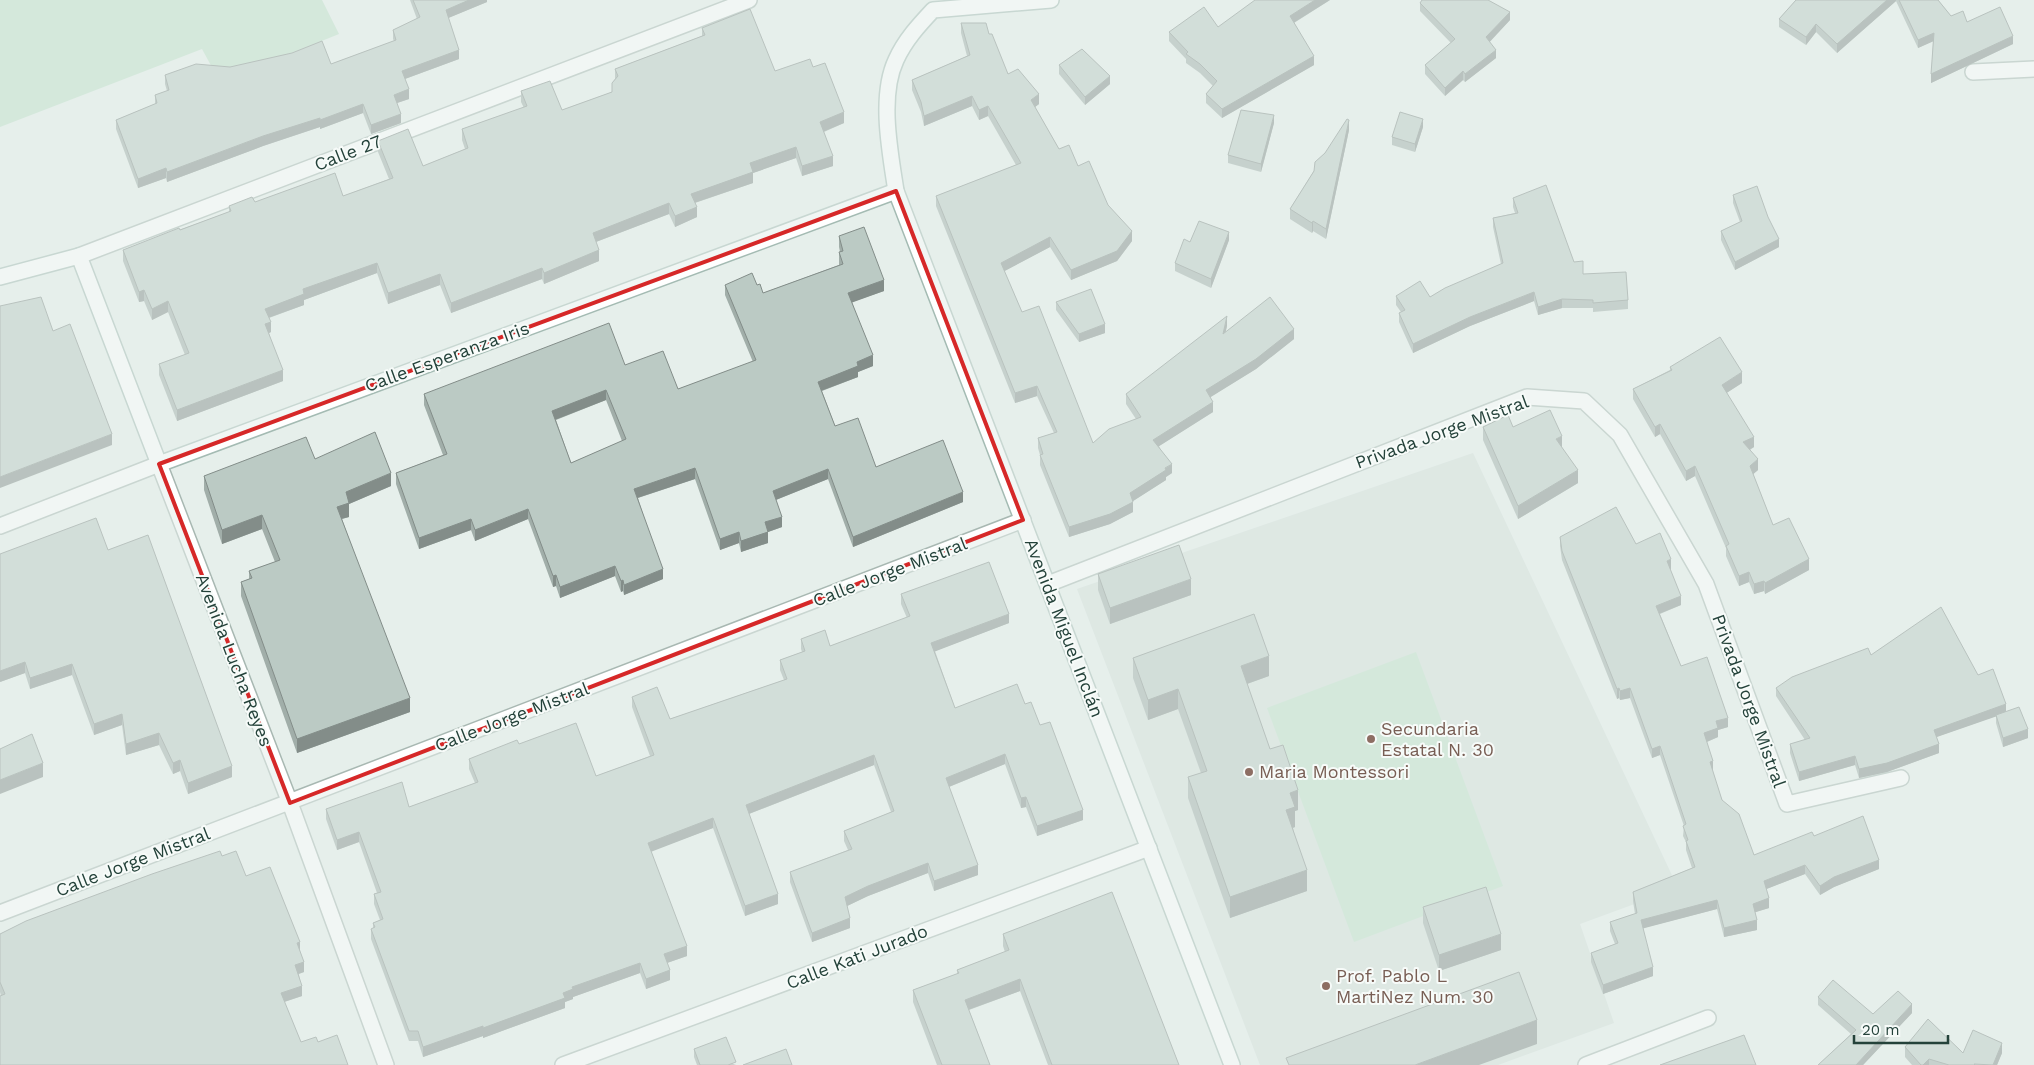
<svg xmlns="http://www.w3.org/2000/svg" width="2034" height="1065" font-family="'Work Sans',sans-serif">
  <rect width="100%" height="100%" fill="#e6efeb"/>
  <path fill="#d4dfda" d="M 1473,453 L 1678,888 L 1580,924 L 1614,1023 L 1498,1065 L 1260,1065 L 1077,589 Z"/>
  <g fill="#bfe0c8">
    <path d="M 0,0 L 322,0 L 339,34 L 220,82 L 202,49 L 0,127 Z"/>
    <path d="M 1416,652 L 1503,886 L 1354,942 L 1267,708 Z"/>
  </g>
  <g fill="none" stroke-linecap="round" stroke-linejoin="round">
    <g stroke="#a8b8b2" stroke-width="18">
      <g id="minor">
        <path d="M 1973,72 L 2034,69"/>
        <path d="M 79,256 L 749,0"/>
        <path d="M 0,526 L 159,464 L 290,803 L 386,1065"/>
        <path d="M 1048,584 L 1527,397 L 1584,401 L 1620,435 L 1706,584 L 1787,804 L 1901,778"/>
        <path d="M 0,913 L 1023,520"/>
        <path d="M 563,1065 L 1149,848"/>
        <path d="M 1586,1065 L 1708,1018"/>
      </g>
    </g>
    <g stroke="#a4bbb3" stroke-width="18">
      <g id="secondary">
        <path d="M 1051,0 L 933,10 C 919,25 905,40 896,60 C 879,96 890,152 896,191 L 1232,1065"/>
        <path d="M 0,277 L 79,256 L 159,464 L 896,191"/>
      </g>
    </g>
    <use href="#minor" stroke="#fff" stroke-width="15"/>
    <use href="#secondary" stroke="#fff" stroke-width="15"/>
  </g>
  <g fill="#a1aea9" fill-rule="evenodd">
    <path d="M 410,0 L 487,0 L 487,2 L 448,18 L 459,59 L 405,79 L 409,99 L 397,103 L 401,123 L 371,134 L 363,113 L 320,129 L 320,127 L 263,146 L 167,182 L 166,178 L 138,188 L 116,129 L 116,120 L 155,104 L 155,95 L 167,91 L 165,84 L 165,75 L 230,67 L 331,64 L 394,41 L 393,39 L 393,30 L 417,19 Z"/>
    <path d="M 1330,0 L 1294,23 L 1314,65 L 1222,118 L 1206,103 L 1206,94 L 1213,86 L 1200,73 L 1186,63 L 1186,59 L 1169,41 L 1169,32 L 1218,27 Z"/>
    <path d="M 1796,0 L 1938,0 L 1951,16 L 1967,22 L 2013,44 L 1931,83 L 1933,41 L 1918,48 L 1896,1 L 1837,53 L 1816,32 L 1806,45 L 1779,27 L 1779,19 Z"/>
    <path d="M 1420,3 L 1510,20 L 1489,42 L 1496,58 L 1465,82 L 1463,80 L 1445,96 L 1425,74 L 1425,65 L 1451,43 L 1420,11 Z"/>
    <path d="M 961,23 L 989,34 L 1008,74 L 1039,104 L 1035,107 L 1059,149 L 1078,166 L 1108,205 L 1132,241 L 1117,261 L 1071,280 L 1050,247 L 1004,271 L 1022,312 L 1093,443 L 1136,419 L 1126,404 L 1126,394 L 1227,326 L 1225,333 L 1294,339 L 1256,369 L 1210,397 L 1213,412 L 1159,446 L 1172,473 L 1166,477 L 1166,480 L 1133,501 L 1133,512 L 1110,524 L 1069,537 L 1040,465 L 1040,455 L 1038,448 L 1038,438 L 1054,433 L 1037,396 L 1015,403 L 936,206 L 936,196 L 1016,165 L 988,116 L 979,120 L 972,106 L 924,126 L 921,112 L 912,90 L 912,80 L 967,56 L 961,33 Z"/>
    <path d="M 702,28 L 775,71 L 813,67 L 844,123 L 824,132 L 833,166 L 802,176 L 796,158 L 753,173 L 753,183 L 695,203 L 697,217 L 675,227 L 669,214 L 596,242 L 599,261 L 544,284 L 542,279 L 451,313 L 440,285 L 388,304 L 377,273 L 304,300 L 304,305 L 269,318 L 271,332 L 269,333 L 283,381 L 177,421 L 159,375 L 159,364 L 185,355 L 168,312 L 152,320 L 144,301 L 139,302 L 123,261 L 123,250 L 229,212 L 229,206 L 255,202 L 343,196 L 389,179 L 378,152 L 378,141 L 423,166 L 465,149 L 462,140 L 462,129 L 524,108 L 521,102 L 521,91 L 562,110 L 612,92 L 612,83 L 615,79 L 615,69 L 702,36 Z"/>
    <path d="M 1059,65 L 1110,84 L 1085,105 L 1059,74 Z"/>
    <path d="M 1274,123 L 1261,172 L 1228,163 L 1228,155 Z"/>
    <path d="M 1423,127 L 1415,152 L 1392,145 L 1392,137 Z"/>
    <path d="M 1349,130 L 1326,239 L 1313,231 L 1312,233 L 1290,219 L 1290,209 L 1325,153 Z"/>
    <path d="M 1733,195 L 1779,247 L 1735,270 L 1721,240 L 1721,231 L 1740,222 L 1733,203 Z"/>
    <path d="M 1513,198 L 1574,262 L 1583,274 L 1628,300 L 1628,309 L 1593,312 L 1593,308 L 1562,308 L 1538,315 L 1534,301 L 1470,326 L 1413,353 L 1399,322 L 1399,313 L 1401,312 L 1396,305 L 1396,296 L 1430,297 L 1501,264 L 1493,227 L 1493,218 L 1515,213 L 1513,207 Z"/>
    <path d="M 839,236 L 884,291 L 852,302 L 873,366 L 858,372 L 858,377 L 822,391 L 835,426 L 876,467 L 963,502 L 853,547 L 828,479 L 776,500 L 782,527 L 768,532 L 768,543 L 741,552 L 739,543 L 720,550 L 695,479 L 638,498 L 663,579 L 624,595 L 623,591 L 621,592 L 615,576 L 560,598 L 556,586 L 553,587 L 528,519 L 475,541 L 471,530 L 419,549 L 396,484 L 396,473 L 443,455 L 424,405 L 424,394 L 625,365 L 678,389 L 753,362 L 725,295 L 725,285 L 757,285 L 763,293 L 839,265 L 839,252 L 840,252 L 839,247 ZM 606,400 L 622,441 L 571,463 L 556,420 Z"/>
    <path d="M 1229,240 L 1211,288 L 1175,271 L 1175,263 L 1190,242 Z"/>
    <path d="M 1056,302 L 1105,333 L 1079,342 L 1056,310 Z"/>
    <path d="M 1670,367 L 1742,383 L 1726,393 L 1754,447 L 1750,450 L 1758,470 L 1753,474 L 1773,525 L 1809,570 L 1765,594 L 1764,591 L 1754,594 L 1749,582 L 1739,586 L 1726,556 L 1726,548 L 1695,476 L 1686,481 L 1660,434 L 1655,437 L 1633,399 L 1633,389 L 1670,370 Z"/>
    <path d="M 1483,427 L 1513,427 L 1562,448 L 1578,483 L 1518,519 L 1483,440 Z"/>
    <path d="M 315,459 L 391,486 L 349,504 L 349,517 L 342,519 L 410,712 L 297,753 L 241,596 L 241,582 L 249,579 L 249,571 L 275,562 L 262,529 L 222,544 L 204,490 L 204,476 Z"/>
    <path d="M 1560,537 L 1636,544 L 1671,569 L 1670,569 L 1681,605 L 1660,614 L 1681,666 L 1728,727 L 1718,730 L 1718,737 L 1707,742 L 1712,770 L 1722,800 L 1754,855 L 1814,836 L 1879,869 L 1834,887 L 1820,895 L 1805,874 L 1766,889 L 1769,908 L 1755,912 L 1757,930 L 1724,937 L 1717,909 L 1643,928 L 1653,976 L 1603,994 L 1591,962 L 1591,953 L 1615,944 L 1610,931 L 1610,922 L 1635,914 L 1633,901 L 1633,892 L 1692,868 L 1686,850 L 1686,842 L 1683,836 L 1684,826 L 1660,755 L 1652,758 L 1630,698 L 1620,700 L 1619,698 L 1617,699 L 1562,560 L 1560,546 Z"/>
    <path d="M 108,550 L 232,777 L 188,794 L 180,771 L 173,774 L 159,745 L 126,755 L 122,725 L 94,735 L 72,675 L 30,689 L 25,673 L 0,682 Z"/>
    <path d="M 1098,574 L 1191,595 L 1110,624 L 1098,590 Z"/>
    <path d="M 901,594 L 1009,623 L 935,651 L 955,708 L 1025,704 L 1040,725 L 1083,820 L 1037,836 L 1026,807 L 1021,808 L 1005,764 L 949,787 L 978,875 L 934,891 L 928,873 L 868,896 L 847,906 L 850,928 L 812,942 L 790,882 L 790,872 L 848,850 L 844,841 L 844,831 L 891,812 L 874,765 L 749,814 L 778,904 L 745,916 L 713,828 L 651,851 L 687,956 L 667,963 L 670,980 L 646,989 L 640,973 L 573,997 L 573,999 L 565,1002 L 565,1008 L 483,1038 L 483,1036 L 423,1057 L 418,1041 L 409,1041 L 371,939 L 371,929 L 373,928 L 373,923 L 380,920 L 374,904 L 374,894 L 377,893 L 359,842 L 337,850 L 326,819 L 326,809 L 409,807 L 475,783 L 469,769 L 469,759 L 519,744 L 596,776 L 650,756 L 632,707 L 632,697 L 670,719 L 784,680 L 780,670 L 780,660 L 802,652 L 801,649 L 801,639 L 830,646 L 907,618 L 901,604 Z"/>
    <path d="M 1871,655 L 1978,675 L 2006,712 L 2028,738 L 2003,747 L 1996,723 L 1996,716 L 1936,737 L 1939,753 L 1887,772 L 1859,778 L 1855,765 L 1799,781 L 1790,753 L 1790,744 L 1805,740 L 1776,696 L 1776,688 Z"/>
    <path d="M 1133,658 L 1269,676 L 1247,684 L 1270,749 L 1298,810 L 1295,811 L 1295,827 L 1293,828 L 1307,891 L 1230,918 L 1188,798 L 1188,777 L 1201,773 L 1178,709 L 1148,720 L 1133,678 Z"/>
    <path d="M 222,856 L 246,876 L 300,951 L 304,972 L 299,974 L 302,996 L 284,1002 L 301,1042 L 318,1042 L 348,1065 L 1,996 L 0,992 L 0,934 Z"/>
    <path d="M 1423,907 L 1501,950 L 1439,971 L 1423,923 Z"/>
    <path d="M 1003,934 L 1179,1065 L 1048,1065 L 1020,991 L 969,1010 L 990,1065 L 937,1065 L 913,1002 L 913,990 L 957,974 L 957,970 L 1005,952 L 1003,946 Z"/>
    <path d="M 1818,997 L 1873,1014 L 1912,1013 L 1863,1065 L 1818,1065 L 1851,1034 L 1818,1005 Z"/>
    <path d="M 1905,1047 L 1963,1053 L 2002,1053 L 1997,1065 L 1912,1065 L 1905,1057 Z"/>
    <path d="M 694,1049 L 736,1065 L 697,1065 L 694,1057 Z"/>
  </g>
  <g fill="#838d89">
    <path d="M 469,0 L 487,0 L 487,2 L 446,19 L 446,10 Z"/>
    <path d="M 1315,0 L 1330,0 L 1290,25 L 1290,16 Z"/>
    <path d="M 1887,0 L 1896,0 L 1896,1 L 1837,53 L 1837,44 Z"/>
    <path d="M 1510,12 L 1510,20 L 1486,46 L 1486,37 Z"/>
    <path d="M 1816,24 L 1816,32 L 1806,45 L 1806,37 Z"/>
    <path d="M 1934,33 L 1934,41 L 1918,48 L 1918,40 Z"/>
    <path d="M 2013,36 L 2013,44 L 1931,83 L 1931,74 Z"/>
    <path d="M 459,50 L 459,59 L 402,80 L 402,71 Z"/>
    <path d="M 1496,50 L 1496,58 L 1465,82 L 1465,74 Z"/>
    <path d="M 1314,56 L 1314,65 L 1222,118 L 1222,109 Z"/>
    <path d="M 1463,71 L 1463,80 L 1445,96 L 1445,88 Z"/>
    <path d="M 1110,76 L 1110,84 L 1085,105 L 1085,97 Z"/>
    <path d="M 409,89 L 409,99 L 394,104 L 394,95 Z"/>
    <path d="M 1039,94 L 1039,104 L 1031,110 L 1031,100 Z"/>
    <path d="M 972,96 L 972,106 L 924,126 L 924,116 Z"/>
    <path d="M 363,104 L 363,113 L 320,129 L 320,120 Z"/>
    <path d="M 988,106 L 988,116 L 979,120 L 979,110 Z"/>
    <path d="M 844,112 L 844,123 L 820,133 L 820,122 Z"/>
    <path d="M 401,114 L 401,123 L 371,134 L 371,125 Z"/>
    <path d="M 1274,115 L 1274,123 L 1261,172 L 1261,164 Z"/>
    <path d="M 320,118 L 320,127 L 263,146 L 167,182 L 167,172 L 263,136 Z"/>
    <path d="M 1423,119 L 1423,127 L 1415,152 L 1415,144 Z"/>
    <path d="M 1349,120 L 1349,130 L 1326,239 L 1326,229 Z"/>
    <path d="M 796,147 L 796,158 L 753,173 L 753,183 L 691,204 L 691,194 L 750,163 Z"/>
    <path d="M 833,156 L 833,166 L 802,176 L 802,166 Z"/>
    <path d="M 166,168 L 166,178 L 138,188 L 138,179 Z"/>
    <path d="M 669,203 L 669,214 L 593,243 L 593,233 Z"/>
    <path d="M 697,207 L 697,217 L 675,227 L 675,216 Z"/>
    <path d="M 1313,221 L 1313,231 L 1312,233 L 1312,223 Z"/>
    <path d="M 1132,231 L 1132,241 L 1117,261 L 1071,280 L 1071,270 Z"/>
    <path d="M 1229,232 L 1229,240 L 1211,288 L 1211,279 Z"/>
    <path d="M 1050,237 L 1050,247 L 1001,273 L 1001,263 Z"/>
    <path d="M 1779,239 L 1779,247 L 1735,270 L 1735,262 Z"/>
    <path d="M 599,250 L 599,261 L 544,284 L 544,273 Z"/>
    <path d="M 377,263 L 377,273 L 304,300 L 304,305 L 265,319 L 265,309 L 303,289 Z"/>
    <path d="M 542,268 L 542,279 L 451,313 L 451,303 Z"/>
    <path d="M 440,274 L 440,285 L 388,304 L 388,293 Z"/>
    <path d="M 884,280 L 884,291 L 848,304 L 848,293 Z"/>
    <path d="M 144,290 L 144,301 L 139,302 L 139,292 Z"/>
    <path d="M 1534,292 L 1534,301 L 1470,326 L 1413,353 L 1413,344 L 1470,317 Z"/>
    <path d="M 1562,299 L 1562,308 L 1538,315 L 1538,307 Z"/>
    <path d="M 168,301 L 168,312 L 152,320 L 152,309 Z"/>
    <path d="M 1227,316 L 1227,326 L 1223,344 L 1223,334 Z"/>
    <path d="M 271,322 L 271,332 L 265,335 L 265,324 Z"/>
    <path d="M 1105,324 L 1105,333 L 1079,342 L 1079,334 Z"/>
    <path d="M 1294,329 L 1294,339 L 1256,369 L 1206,400 L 1206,390 Z"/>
    <path d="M 873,355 L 873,366 L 858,372 L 858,377 L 818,392 L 818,382 L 857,362 Z"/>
    <path d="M 283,370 L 283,381 L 177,421 L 177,410 Z"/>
    <path d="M 1742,372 L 1742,383 L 1722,396 L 1722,385 Z"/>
    <path d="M 1037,386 L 1037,396 L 1015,403 L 1015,393 Z"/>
    <path d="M 606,390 L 606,400 L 552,421 L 552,411 Z"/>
    <path d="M 1213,402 L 1213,412 L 1153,450 L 1153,440 Z"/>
    <path d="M 1660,424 L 1660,434 L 1655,437 L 1655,427 Z"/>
    <path d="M 112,434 L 112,445 L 0,488 L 0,477 Z"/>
    <path d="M 1562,436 L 1562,449 L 1556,439 Z"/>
    <path d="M 1754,437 L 1754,447 L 1743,453 L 1743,442 Z"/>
    <path d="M 1758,459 L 1758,470 L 1750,477 L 1750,466 Z"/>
    <path d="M 1172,464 L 1172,473 L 1166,477 L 1166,480 L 1130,503 L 1130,493 Z"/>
    <path d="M 1695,466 L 1695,476 L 1686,481 L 1686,471 Z"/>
    <path d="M 695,468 L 695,479 L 634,499 L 634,489 Z"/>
    <path d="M 828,469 L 828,479 L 773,501 L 773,491 Z"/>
    <path d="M 1578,470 L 1578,483 L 1518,519 L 1518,506 Z"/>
    <path d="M 391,473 L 391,486 L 349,504 L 349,517 L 337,520 L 337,507 L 346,492 Z"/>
    <path d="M 963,492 L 963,502 L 853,547 L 853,537 Z"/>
    <path d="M 1133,502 L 1133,512 L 1110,524 L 1069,537 L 1069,527 Z"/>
    <path d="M 528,509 L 528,519 L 475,541 L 475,530 Z"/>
    <path d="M 262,515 L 262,529 L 222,544 L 222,530 Z"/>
    <path d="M 782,517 L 782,527 L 768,532 L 768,543 L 741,552 L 741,541 L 765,522 Z"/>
    <path d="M 471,519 L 471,530 L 419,549 L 419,538 Z"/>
    <path d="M 739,532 L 739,543 L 720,550 L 720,539 Z"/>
    <path d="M 1671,559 L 1671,569 L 1667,570 L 1667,561 Z"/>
    <path d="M 1809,559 L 1809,570 L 1765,594 L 1765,583 Z"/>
    <path d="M 615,566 L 615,576 L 560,598 L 560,587 Z"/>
    <path d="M 663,569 L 663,579 L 624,595 L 624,585 Z"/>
    <path d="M 1749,572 L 1749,582 L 1739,586 L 1739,576 Z"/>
    <path d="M 556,575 L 556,586 L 553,587 L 553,576 Z"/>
    <path d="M 1191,579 L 1191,595 L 1110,624 L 1110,608 Z"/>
    <path d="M 623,580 L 623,591 L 621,592 L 621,581 Z"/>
    <path d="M 1764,581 L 1764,591 L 1754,594 L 1754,584 Z"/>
    <path d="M 1681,596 L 1681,605 L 1656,615 L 1656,606 Z"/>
    <path d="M 1009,614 L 1009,623 L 931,653 L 931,643 Z"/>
    <path d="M 1269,656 L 1269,676 L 1241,686 L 1241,666 Z"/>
    <path d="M 25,662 L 25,673 L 0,682 L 0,671 Z"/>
    <path d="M 72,664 L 72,675 L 30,689 L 30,678 Z"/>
    <path d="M 1619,688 L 1619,698 L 1617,699 L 1617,689 Z"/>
    <path d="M 1630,688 L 1630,698 L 1620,700 L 1620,691 Z"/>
    <path d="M 1178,689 L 1178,709 L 1148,720 L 1148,700 Z"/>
    <path d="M 410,698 L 410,712 L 297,753 L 297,739 Z"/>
    <path d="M 2006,704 L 2006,713 L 1934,738 L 1934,730 Z"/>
    <path d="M 122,714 L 122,725 L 94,735 L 94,724 Z"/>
    <path d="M 1728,718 L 1728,727 L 1718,730 L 1718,737 L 1704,743 L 1704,733 L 1716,721 Z"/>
    <path d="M 2028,729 L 2028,738 L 2003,747 L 2003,738 Z"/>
    <path d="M 159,733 L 159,745 L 126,755 L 126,744 Z"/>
    <path d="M 1939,744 L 1939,753 L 1887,772 L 1859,778 L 1859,769 Z"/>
    <path d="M 1660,746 L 1660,755 L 1652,758 L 1652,749 Z"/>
    <path d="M 1005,754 L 1005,764 L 946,788 L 946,778 Z"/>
    <path d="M 874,755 L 874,765 L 746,815 L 746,805 Z"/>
    <path d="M 1855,756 L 1855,765 L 1799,781 L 1799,772 Z"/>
    <path d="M 180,760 L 180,771 L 173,774 L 173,763 Z"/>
    <path d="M 1713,761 L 1713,770 L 1710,771 L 1710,762 Z"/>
    <path d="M 43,763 L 43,777 L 0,794 L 0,780 Z"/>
    <path d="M 232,766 L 232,777 L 188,794 L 188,783 Z"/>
    <path d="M 1298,790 L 1298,810 L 1295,811 L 1295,827 L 1286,830 L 1286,810 L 1290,793 Z"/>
    <path d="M 1026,797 L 1026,807 L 1021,808 L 1021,798 Z"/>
    <path d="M 1083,810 L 1083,820 L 1037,836 L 1037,826 Z"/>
    <path d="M 713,818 L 713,828 L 648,853 L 648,843 Z"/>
    <path d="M 359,832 L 359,842 L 337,850 L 337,840 Z"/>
    <path d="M 1879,860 L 1879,869 L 1834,887 L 1820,895 L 1820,886 L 1834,877 Z"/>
    <path d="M 928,863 L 928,873 L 868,896 L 845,907 L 845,897 L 868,886 Z"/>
    <path d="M 978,865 L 978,875 L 934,891 L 934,881 Z"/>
    <path d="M 1805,865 L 1805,874 L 1764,890 L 1764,881 Z"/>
    <path d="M 1307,870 L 1307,891 L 1230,918 L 1230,897 Z"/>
    <path d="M 778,894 L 778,904 L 745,916 L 745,906 Z"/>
    <path d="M 1769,898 L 1769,908 L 1753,913 L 1753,904 Z"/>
    <path d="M 1717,900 L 1717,909 L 1641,929 L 1641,920 Z"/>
    <path d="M 850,918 L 850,928 L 812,942 L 812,933 Z"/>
    <path d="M 1757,920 L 1757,930 L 1724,937 L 1724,928 Z"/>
    <path d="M 1501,934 L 1501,950 L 1439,971 L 1439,955 Z"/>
    <path d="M 300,942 L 300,953 L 297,943 Z"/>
    <path d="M 687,946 L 687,956 L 664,964 L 664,954 Z"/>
    <path d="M 304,962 L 304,972 L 295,975 L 295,965 Z"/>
    <path d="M 640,963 L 640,973 L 573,997 L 573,999 L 565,1002 L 565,1008 L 483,1038 L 483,1028 L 572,987 Z"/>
    <path d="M 1653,967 L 1653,976 L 1603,994 L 1603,985 Z"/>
    <path d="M 670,970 L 670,980 L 646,989 L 646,979 Z"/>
    <path d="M 1020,979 L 1020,991 L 965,1011 L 965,1000 Z"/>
    <path d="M 302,986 L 302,996 L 281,1003 L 281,993 Z"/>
    <path d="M 1912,1004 L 1912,1013 L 1863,1065 L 1856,1065 Z"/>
    <path d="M 1537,1020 L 1537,1044 L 1479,1065 L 1415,1065 Z"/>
    <path d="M 483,1026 L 483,1036 L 423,1057 L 423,1047 Z"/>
    <path d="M 2002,1043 L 2002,1053 L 1997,1065 L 1993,1065 Z"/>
    <path d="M 1929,1059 L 1929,1065 L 1923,1065 Z"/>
  </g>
  <g fill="#bbcac4" stroke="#838d89" fill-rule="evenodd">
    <path d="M 413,0 L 469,0 L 446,10 L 459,50 L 402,71 L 409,89 L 394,95 L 401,114 L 371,125 L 363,104 L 320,120 L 320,118 L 263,136 L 167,172 L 166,168 L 138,179 L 116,120 L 157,103 L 155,95 L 169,90 L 165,75 L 196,64 L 230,67 L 292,53 L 322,41 L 331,64 L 396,40 L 393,30 L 420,17 Z"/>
    <path d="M 1255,0 L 1315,0 L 1290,16 L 1314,56 L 1222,109 L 1206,94 L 1217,81 L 1200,64 L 1186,54 L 1188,52 L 1169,32 L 1204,7 L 1218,27 Z"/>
    <path d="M 1422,0 L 1488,0 L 1510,12 L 1486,37 L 1496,50 L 1465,74 L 1463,71 L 1445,88 L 1425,65 L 1455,39 L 1420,3 Z"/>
    <path d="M 1796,0 L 1887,0 L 1837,44 L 1816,24 L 1806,37 L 1779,19 Z"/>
    <path d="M 1899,0 L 1938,0 L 1951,16 L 1963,11 L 1967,22 L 2000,7 L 2013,36 L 1931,74 L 1934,33 L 1918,40 Z"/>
    <path d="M 750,9 L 775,71 L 810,59 L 813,67 L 825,63 L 844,112 L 820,122 L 833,156 L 802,166 L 796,147 L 750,163 L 753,172 L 691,194 L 697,207 L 675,216 L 669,203 L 593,233 L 599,250 L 544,273 L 542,268 L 451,303 L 440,274 L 388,293 L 377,263 L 303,289 L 304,294 L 265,309 L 271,322 L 265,324 L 283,370 L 177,410 L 159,364 L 189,353 L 168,301 L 152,309 L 144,290 L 139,292 L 123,250 L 179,228 L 180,230 L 231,211 L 229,206 L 252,197 L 255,202 L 335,173 L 343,196 L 393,178 L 378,141 L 408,129 L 423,166 L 468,148 L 462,129 L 527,106 L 521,91 L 550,81 L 562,110 L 612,92 L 612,83 L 618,76 L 615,69 L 705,35 L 702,28 Z"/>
    <path d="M 961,23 L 986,23 L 989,34 L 992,34 L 1008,74 L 1018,69 L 1039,94 L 1031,100 L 1059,149 L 1069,145 L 1078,166 L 1089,161 L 1108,205 L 1132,231 L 1117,251 L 1071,270 L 1050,237 L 1001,263 L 1022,312 L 1039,306 L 1093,443 L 1109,429 L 1141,417 L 1126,394 L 1227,316 L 1223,334 L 1270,297 L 1294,329 L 1256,359 L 1206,390 L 1213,402 L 1153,440 L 1172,464 L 1165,468 L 1166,470 L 1130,493 L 1133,502 L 1110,514 L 1069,527 L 1040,455 L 1043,454 L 1038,438 L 1057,432 L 1037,386 L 1015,393 L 936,196 L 1021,163 L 988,106 L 979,110 L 972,96 L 924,116 L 921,102 L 912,80 L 970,55 Z"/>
    <path d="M 1082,49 L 1110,76 L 1085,97 L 1059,65 Z"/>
    <path d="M 1241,110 L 1274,115 L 1261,164 L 1228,155 Z"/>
    <path d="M 1400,112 L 1423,119 L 1415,144 L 1392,137 Z"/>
    <path d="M 1347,119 L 1349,120 L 1326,229 L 1313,221 L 1312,223 L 1290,209 L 1314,171 L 1315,162 L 1325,153 Z"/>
    <path d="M 1546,185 L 1574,262 L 1583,261 L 1583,274 L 1626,272 L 1628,300 L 1593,303 L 1593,300 L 1562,299 L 1538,307 L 1534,292 L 1470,317 L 1413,344 L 1399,313 L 1405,310 L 1396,296 L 1420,281 L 1430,297 L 1445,288 L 1503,263 L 1493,218 L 1518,213 L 1513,198 Z"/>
    <path d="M 1757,186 L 1768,217 L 1779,239 L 1735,262 L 1721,231 L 1742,221 L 1733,195 Z"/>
    <path d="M 1199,221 L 1229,232 L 1211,279 L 1175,263 L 1184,239 L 1190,242 Z"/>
    <path d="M 864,227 L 884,280 L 848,293 L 873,355 L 857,362 L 858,366 L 818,382 L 835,426 L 858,418 L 876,467 L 943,440 L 963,492 L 853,537 L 828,469 L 773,491 L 782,517 L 765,522 L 768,532 L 741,541 L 739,532 L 720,539 L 695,468 L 634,489 L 663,569 L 624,585 L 623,580 L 621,581 L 615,566 L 560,587 L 556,575 L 553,576 L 528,509 L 475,530 L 471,519 L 419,538 L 396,473 L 447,454 L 424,394 L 609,323 L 625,365 L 663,351 L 678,389 L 756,360 L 725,285 L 752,273 L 757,285 L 760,284 L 763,293 L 843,264 L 839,252 L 843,251 L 839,236 ZM 606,390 L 626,439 L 571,463 L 552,411 Z"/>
    <path d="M 1091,289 L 1105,324 L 1079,334 L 1056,302 Z"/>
    <path d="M 41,297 L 53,331 L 70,324 L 112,434 L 0,477 L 0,306 Z"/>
    <path d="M 1720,337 L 1742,372 L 1722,385 L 1754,437 L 1743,442 L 1758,459 L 1750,466 L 1773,525 L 1789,518 L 1809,559 L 1765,583 L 1764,581 L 1754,584 L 1749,572 L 1739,576 L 1726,546 L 1729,544 L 1695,466 L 1686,471 L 1660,424 L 1655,427 L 1633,389 L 1672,370 L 1670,367 Z"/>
    <path d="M 1550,410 L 1562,436 L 1556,439 L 1578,470 L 1518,506 L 1483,427 L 1508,415 L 1513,427 Z"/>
    <path d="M 375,432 L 391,473 L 346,492 L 349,503 L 337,507 L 410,698 L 297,739 L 241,582 L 252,578 L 249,571 L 280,560 L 262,515 L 222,530 L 204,476 L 306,437 L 315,459 Z"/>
    <path d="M 1616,507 L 1636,544 L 1660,533 L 1671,559 L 1667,561 L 1681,596 L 1656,606 L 1681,666 L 1707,657 L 1728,718 L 1716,721 L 1718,728 L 1704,733 L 1713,761 L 1710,762 L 1722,800 L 1739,814 L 1754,855 L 1812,832 L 1814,836 L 1863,816 L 1879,860 L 1834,877 L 1820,886 L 1805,865 L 1764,881 L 1769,898 L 1753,904 L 1757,920 L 1724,928 L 1717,900 L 1641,920 L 1653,967 L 1603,985 L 1591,953 L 1618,943 L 1610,922 L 1637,913 L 1633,892 L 1695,867 L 1686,841 L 1688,840 L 1683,826 L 1686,824 L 1660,746 L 1652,749 L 1630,688 L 1620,691 L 1619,688 L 1617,689 L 1562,551 L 1560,537 Z"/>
    <path d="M 96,518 L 108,550 L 148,535 L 232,766 L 188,783 L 180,760 L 173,763 L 159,733 L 126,744 L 122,714 L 94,724 L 72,664 L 30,678 L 25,662 L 0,671 L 0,554 Z"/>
    <path d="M 1179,545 L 1191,579 L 1110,608 L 1098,574 Z"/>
    <path d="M 989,562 L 1009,614 L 931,643 L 955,708 L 1017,684 L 1025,704 L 1031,702 L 1040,725 L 1050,722 L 1083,810 L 1037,826 L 1026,797 L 1021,798 L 1005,754 L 946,778 L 978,865 L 934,881 L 928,863 L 868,886 L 845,897 L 850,918 L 812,933 L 790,872 L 852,849 L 844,831 L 894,811 L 874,755 L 746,805 L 778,894 L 745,906 L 713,818 L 648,843 L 687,946 L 664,954 L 670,970 L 646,979 L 640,963 L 572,987 L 573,989 L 563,993 L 565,998 L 483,1028 L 483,1026 L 423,1047 L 418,1031 L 409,1031 L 371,929 L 375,927 L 373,923 L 383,919 L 374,894 L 381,892 L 359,832 L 337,840 L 326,809 L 402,782 L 409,807 L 478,782 L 469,759 L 517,740 L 519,744 L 576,723 L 596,776 L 654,755 L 632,697 L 657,687 L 670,719 L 787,679 L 780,660 L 805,651 L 801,639 L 825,630 L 830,646 L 910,616 L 901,594 Z"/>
    <path d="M 1941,607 L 1978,675 L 1993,669 L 2006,704 L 1934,730 L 1939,744 L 1887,763 L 1859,769 L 1855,756 L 1799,772 L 1790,744 L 1810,738 L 1776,688 L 1792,677 L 1868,648 L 1871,655 Z"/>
    <path d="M 1254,614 L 1269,656 L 1241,666 L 1270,749 L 1283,745 L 1298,790 L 1290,793 L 1295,807 L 1286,810 L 1307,870 L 1230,897 L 1188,777 L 1207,771 L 1178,689 L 1148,700 L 1133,658 Z"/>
    <path d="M 2019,707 L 2028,729 L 2003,738 L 1996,715 Z"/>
    <path d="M 32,734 L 43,763 L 0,780 L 0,749 Z"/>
    <path d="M 220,851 L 222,856 L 236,851 L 246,876 L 270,867 L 300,942 L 297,943 L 304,962 L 295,965 L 302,986 L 281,993 L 301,1042 L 316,1037 L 318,1042 L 337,1035 L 348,1065 L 0,1065 L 0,996 L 5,994 L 0,982 L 0,934 L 26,921 L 152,874 Z"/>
    <path d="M 1486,887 L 1501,934 L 1439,955 L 1423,907 Z"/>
    <path d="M 1112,892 L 1179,1065 L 1052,1065 L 1020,979 L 965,1000 L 990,1065 L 942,1065 L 913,990 L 959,973 L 957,970 L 1009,950 L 1003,934 Z"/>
    <path d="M 1519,972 L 1537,1020 L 1415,1065 L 1289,1065 L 1286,1058 Z"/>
    <path d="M 1833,980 L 1873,1014 L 1898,991 L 1912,1004 L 1856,1065 L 1818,1065 L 1856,1030 L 1818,997 Z"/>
    <path d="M 1928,1019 L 1963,1053 L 1973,1030 L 2002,1043 L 1993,1065 L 1974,1064 L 1975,1065 L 1949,1065 L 1929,1059 L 1923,1065 L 1921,1065 L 1905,1047 Z"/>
    <path d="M 1744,1035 L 1756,1065 L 1660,1065 Z"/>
    <path d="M 726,1037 L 736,1062 L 728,1065 L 700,1065 L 694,1049 Z"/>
    <path d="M 786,1049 L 792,1065 L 743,1065 Z"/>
  </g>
  <path d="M0 0H2034V1065H0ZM 896,191 L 1023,520 L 290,803 L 159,464 Z" fill="#e6efeb" fill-opacity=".55" fill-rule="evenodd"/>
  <path fill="none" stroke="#d62828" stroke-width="4" stroke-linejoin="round" d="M 896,191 L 1023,520 L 290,803 L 159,464 Z"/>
  <g fill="#8d6e63" stroke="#f7fbf9" stroke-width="2">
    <circle cx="1371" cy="739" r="5"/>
    <circle cx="1249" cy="772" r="5"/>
    <circle cx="1326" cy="986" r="5"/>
  </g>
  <g text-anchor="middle" stroke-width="4" stroke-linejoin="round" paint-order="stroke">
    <g font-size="18" fill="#24423a" stroke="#f7fbf9">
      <text transform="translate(348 153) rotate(-21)" y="6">Calle 27</text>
      <text transform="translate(447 357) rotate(-20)" y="6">Calle Esperanza Iris</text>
      <text transform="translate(1442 432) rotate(-20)" y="6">Privada Jorge Mistral</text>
      <text transform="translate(890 572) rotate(-21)" y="6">Calle Jorge Mistral</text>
      <text transform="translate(1064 628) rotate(69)" y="6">Avenida Miguel Inclán</text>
      <text transform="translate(234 660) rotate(69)" y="6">Avenida Lucha Reyes</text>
      <text transform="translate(1749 701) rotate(70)" y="6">Privada Jorge Mistral</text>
      <text transform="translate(512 717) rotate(-21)" y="6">Calle Jorge Mistral</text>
      <text transform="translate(133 862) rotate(-21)" y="6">Calle Jorge Mistral</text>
      <text transform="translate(857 957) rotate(-21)" y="6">Calle Kati Jurado</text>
    </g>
    <g font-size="18" fill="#785e54" stroke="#f7fbf9" text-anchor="start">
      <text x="1381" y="735">Secundaria<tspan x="1381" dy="21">Estatal N. 30</tspan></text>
      <text x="1259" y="778">Maria Montessori</text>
      <text x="1336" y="982">Prof. Pablo L<tspan x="1336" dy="21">MartiNez Num. 30</tspan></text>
    </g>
  </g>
  <path d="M1854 1035v8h94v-8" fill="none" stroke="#24423a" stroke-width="2.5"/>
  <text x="1862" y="1035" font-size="15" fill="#24423a" stroke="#f7fbf9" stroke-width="4" paint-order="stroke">20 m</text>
</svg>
